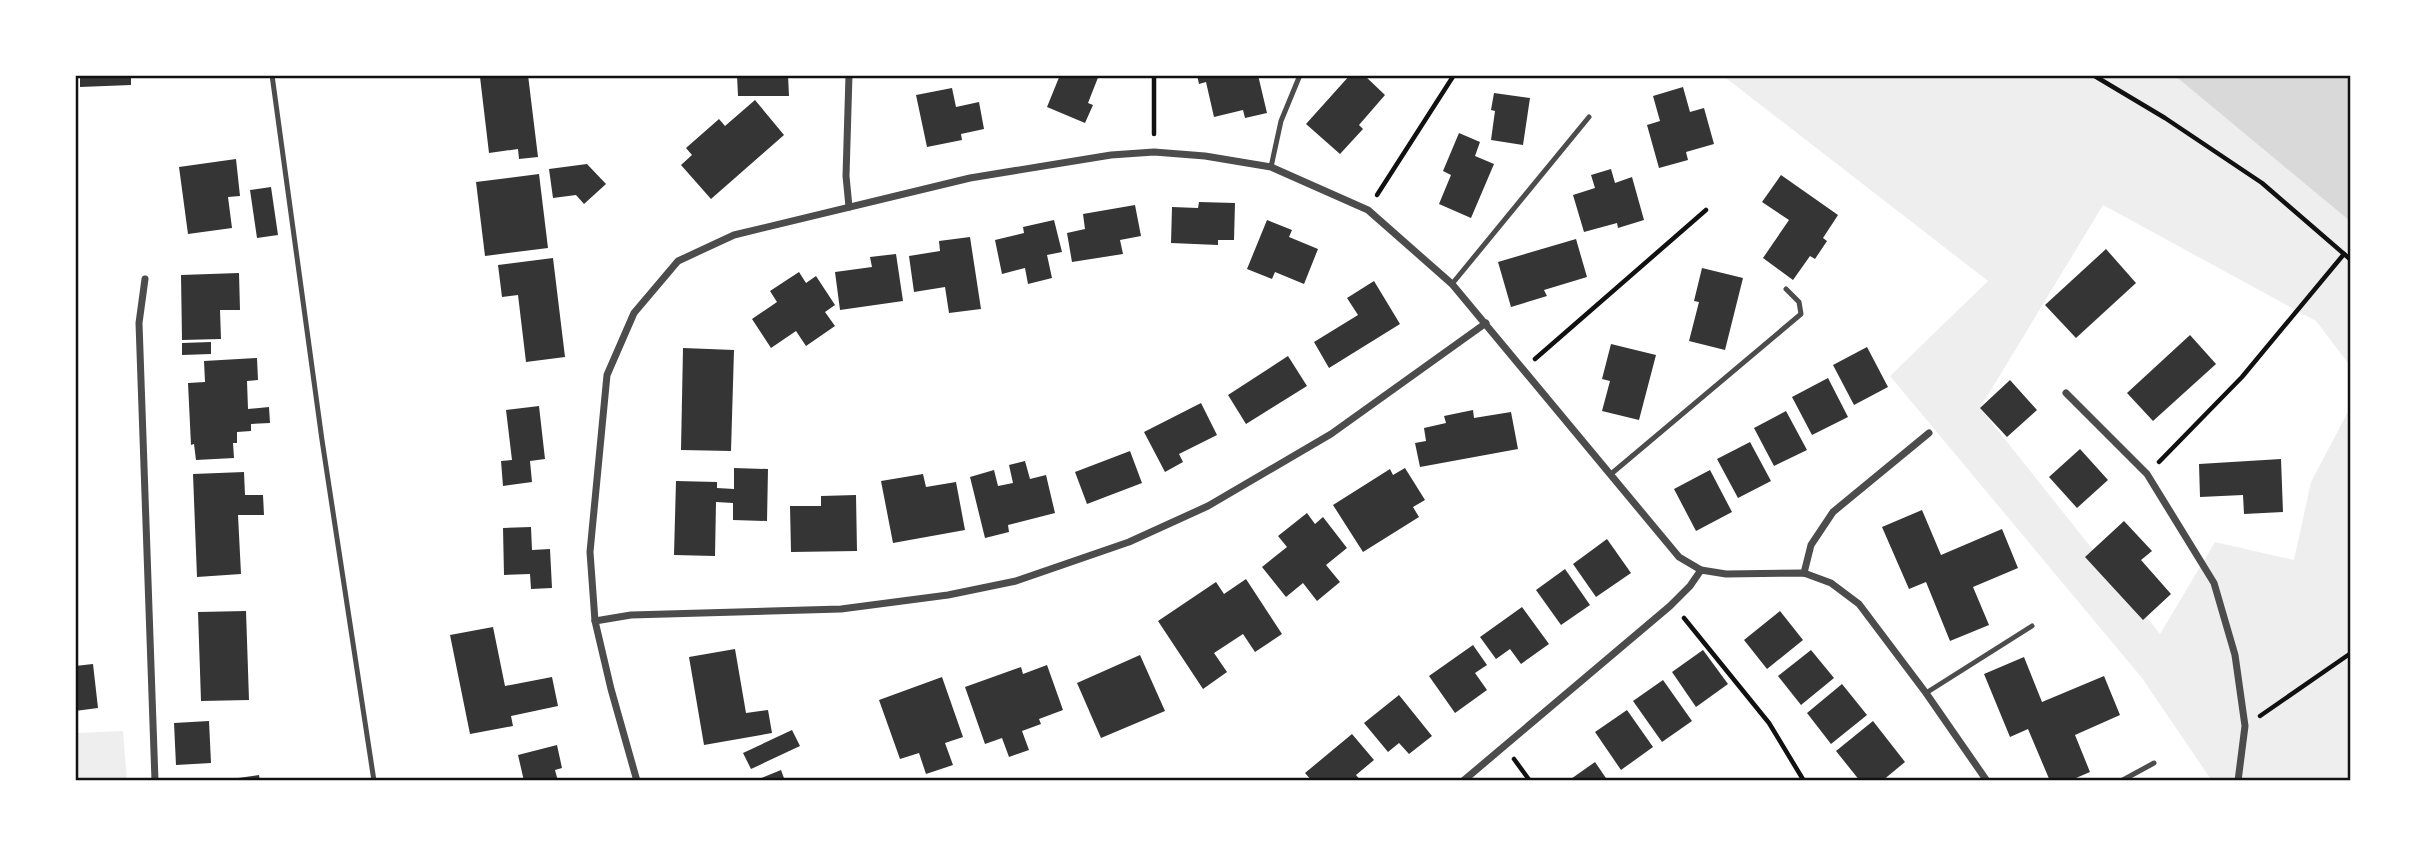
<svg xmlns="http://www.w3.org/2000/svg" width="2426" height="856" font-family="'Open Sans',sans-serif">
  <rect width="100%" height="100%" fill="#fff"/>
  <g fill="#eee">
    <path d="M 1722,75 L 2174,75 L 2351,222 L 2351,367 L 2316,321 L 2103,205 L 1980,408 L 2160,634 L 2215,542 L 2294,560 L 2311,482 L 2351,406 L 2351,781 L 2212,781 L 2142,678 L 1890,376 L 1988,281 Z"/>
    <path d="M 123,731 L 127,781 L 75,781 L 75,733 Z"/>
  </g>
  <path fill="#d9d9d9" d="M 2174,75 L 2351,75 L 2351,222 Z"/>
  <g fill="#353535">
    <path d="M 80,75 L 131,75 L 131,85 L 80,87 Z"/>
    <path d="M 495,75 L 528,75 L 538,157 L 519,159 L 518,149 L 489,153 L 480,77 Z"/>
    <path d="M 737,75 L 788,75 L 789,96 L 738,96 Z"/>
    <path d="M 1060,75 L 1099,75 L 1088,103 L 1093,105 L 1085,123 L 1047,107 Z"/>
    <path d="M 1197,75 L 1258,75 L 1267,113 L 1245,118 L 1243,110 L 1214,117 L 1206,82 L 1199,84 Z"/>
    <path d="M 1350,75 L 1364,75 L 1385,95 L 1359,125 L 1363,129 L 1340,154 L 1306,124 Z"/>
    <path d="M 1683,87 L 1690,112 L 1704,108 L 1714,144 L 1686,152 L 1688,160 L 1659,168 L 1647,125 L 1660,121 L 1653,96 Z"/>
    <path d="M 952,88 L 956,107 L 979,102 L 984,129 L 961,134 L 962,140 L 927,147 L 916,95 Z"/>
    <path d="M 1494,93 L 1530,98 L 1523,145 L 1491,140 L 1495,111 L 1491,110 Z"/>
    <path d="M 755,100 L 784,135 L 711,199 L 681,165 L 692,155 L 686,148 L 719,119 L 725,126 Z"/>
    <path d="M 1459,133 L 1480,142 L 1475,156 L 1494,164 L 1471,218 L 1439,204 L 1451,175 L 1443,171 Z"/>
    <path d="M 236,159 L 240,196 L 228,197 L 232,228 L 188,234 L 179,167 Z"/>
    <path d="M 587,164 L 606,184 L 584,204 L 576,195 L 553,198 L 549,169 Z"/>
    <path d="M 1611,169 L 1615,183 L 1632,177 L 1644,220 L 1618,228 L 1617,223 L 1584,232 L 1573,195 L 1595,188 L 1591,175 Z"/>
    <path d="M 539,174 L 548,248 L 485,256 L 476,182 Z"/>
    <path d="M 1781,175 L 1838,215 L 1823,238 L 1827,241 L 1815,259 L 1810,256 L 1793,280 L 1763,258 L 1789,220 L 1762,202 Z"/>
    <path d="M 271,187 L 278,235 L 257,238 L 250,190 Z"/>
    <path d="M 1199,202 L 1235,203 L 1234,240 L 1218,240 L 1218,245 L 1171,243 L 1172,207 L 1198,208 Z"/>
    <path d="M 1135,205 L 1141,236 L 1120,240 L 1123,254 L 1072,262 L 1067,233 L 1085,229 L 1083,214 Z"/>
    <path d="M 1054,220 L 1062,252 L 1047,255 L 1052,278 L 1028,284 L 1025,268 L 1002,274 L 995,240 L 1024,233 L 1023,227 Z"/>
    <path d="M 1267,220 L 1292,230 L 1289,237 L 1318,249 L 1304,284 L 1275,272 L 1272,279 L 1247,269 Z"/>
    <path d="M 970,237 L 981,309 L 949,313 L 945,287 L 914,292 L 909,256 L 940,251 L 939,241 Z"/>
    <path d="M 1576,239 L 1587,277 L 1544,290 L 1547,296 L 1511,307 L 1498,262 Z"/>
    <path d="M 2106,249 L 2136,283 L 2076,338 L 2045,305 Z"/>
    <path d="M 896,254 L 903,301 L 840,310 L 835,272 L 872,267 L 870,257 Z"/>
    <path d="M 553,258 L 565,357 L 526,362 L 518,295 L 502,297 L 498,265 Z"/>
    <path d="M 1702,268 L 1743,278 L 1725,350 L 1689,341 L 1699,302 L 1694,301 Z"/>
    <path d="M 799,272 L 806,283 L 816,276 L 835,305 L 825,312 L 835,326 L 806,346 L 796,331 L 771,348 L 752,319 L 777,302 L 770,291 Z"/>
    <path d="M 239,273 L 240,310 L 220,310 L 221,339 L 182,340 L 181,275 Z"/>
    <path d="M 1374,281 L 1400,324 L 1329,368 L 1314,342 L 1358,315 L 1347,298 Z"/>
    <path d="M 2190,335 L 2216,364 L 2153,421 L 2127,393 Z"/>
    <path d="M 211,342 L 211,354 L 182,355 L 182,343 Z"/>
    <path d="M 1611,344 L 1656,355 L 1639,420 L 1602,411 L 1610,381 L 1602,379 Z"/>
    <path d="M 1867,347 L 1888,387 L 1854,405 L 1833,365 Z"/>
    <path d="M 683,348 L 734,350 L 731,451 L 681,450 Z"/>
    <path d="M 1288,356 L 1307,386 L 1246,424 L 1228,395 Z"/>
    <path d="M 257,358 L 258,380 L 247,381 L 248,409 L 269,407 L 270,423 L 251,424 L 251,431 L 237,432 L 237,443 L 233,443 L 234,458 L 196,460 L 194,444 L 191,445 L 188,383 L 205,382 L 204,361 Z"/>
    <path d="M 1828,378 L 1848,417 L 1812,435 L 1792,397 Z"/>
    <path d="M 2010,380 L 2037,410 L 2007,437 L 1980,408 Z"/>
    <path d="M 1201,403 L 1217,435 L 1179,454 L 1183,462 L 1165,472 L 1144,432 Z"/>
    <path d="M 539,406 L 545,459 L 530,461 L 532,482 L 503,486 L 501,461 L 512,460 L 506,410 Z"/>
    <path d="M 1473,410 L 1474,418 L 1511,412 L 1518,449 L 1420,467 L 1415,443 L 1426,441 L 1424,428 L 1446,423 L 1444,416 Z"/>
    <path d="M 1786,411 L 1807,450 L 1774,466 L 1754,428 Z"/>
    <path d="M 1750,442 L 1771,481 L 1738,498 L 1717,459 Z"/>
    <path d="M 2080,449 L 2108,480 L 2077,508 L 2049,477 Z"/>
    <path d="M 1130,451 L 1142,483 L 1087,504 L 1075,472 Z"/>
    <path d="M 2281,459 L 2283,512 L 2244,514 L 2243,495 L 2200,497 L 2199,464 Z"/>
    <path d="M 1025,461 L 1030,479 L 1046,475 L 1055,513 L 1008,525 L 1009,532 L 985,538 L 970,477 L 994,470 L 998,486 L 1013,483 L 1009,465 Z"/>
    <path d="M 734,468 L 768,469 L 767,521 L 733,520 L 733,503 L 716,502 L 715,556 L 674,555 L 676,481 L 717,482 L 717,488 L 734,489 Z"/>
    <path d="M 1405,468 L 1425,500 L 1413,507 L 1419,517 L 1363,552 L 1333,505 L 1390,469 L 1393,475 Z"/>
    <path d="M 1710,470 L 1732,512 L 1696,531 L 1674,489 Z"/>
    <path d="M 244,472 L 245,495 L 263,495 L 264,515 L 238,515 L 241,574 L 197,577 L 193,474 Z"/>
    <path d="M 923,474 L 926,487 L 956,482 L 965,530 L 893,543 L 881,481 Z"/>
    <path d="M 856,495 L 857,551 L 791,552 L 790,506 L 821,506 L 821,496 Z"/>
    <path d="M 1922,510 L 1941,555 L 2002,529 L 2018,568 L 1973,587 L 1989,625 L 1950,641 L 1926,582 L 1909,589 L 1882,527 Z"/>
    <path d="M 1307,513 L 1315,524 L 1323,517 L 1347,548 L 1326,565 L 1340,582 L 1317,601 L 1303,583 L 1286,597 L 1262,567 L 1287,547 L 1278,536 Z"/>
    <path d="M 2124,521 L 2152,551 L 2141,560 L 2171,594 L 2143,620 L 2085,557 Z"/>
    <path d="M 531,527 L 532,550 L 550,549 L 552,588 L 531,589 L 530,574 L 504,575 L 503,528 Z"/>
    <path d="M 1607,539 L 1631,573 L 1596,597 L 1573,564 Z"/>
    <path d="M 1565,569 L 1590,605 L 1561,625 L 1536,590 Z"/>
    <path d="M 1246,579 L 1282,634 L 1255,652 L 1243,634 L 1214,653 L 1227,672 L 1203,689 L 1158,621 L 1216,582 L 1224,594 Z"/>
    <path d="M 1522,607 L 1549,644 L 1521,664 L 1510,649 L 1496,659 L 1480,637 Z"/>
    <path d="M 246,611 L 249,700 L 201,701 L 198,612 Z"/>
    <path d="M 1780,611 L 1803,640 L 1767,669 L 1744,640 Z"/>
    <path d="M 493,627 L 505,686 L 552,677 L 558,706 L 511,716 L 513,726 L 470,734 L 450,635 Z"/>
    <path d="M 1473,645 L 1487,665 L 1475,673 L 1487,690 L 1455,713 L 1429,676 Z"/>
    <path d="M 735,649 L 746,713 L 768,710 L 772,733 L 704,745 L 689,657 Z"/>
    <path d="M 1703,650 L 1728,684 L 1696,707 L 1672,672 Z"/>
    <path d="M 1811,650 L 1834,678 L 1801,705 L 1778,676 Z"/>
    <path d="M 1140,655 L 1165,711 L 1101,738 L 1077,683 Z"/>
    <path d="M 2024,657 L 2042,702 L 2104,676 L 2120,715 L 2075,735 L 2090,772 L 2069,781 L 2050,781 L 2028,729 L 2010,737 L 1984,674 Z"/>
    <path d="M 93,664 L 98,708 L 75,711 L 75,666 Z"/>
    <path d="M 1047,665 L 1063,710 L 1039,719 L 1041,724 L 1022,731 L 1029,750 L 1009,757 L 1002,738 L 985,744 L 965,687 L 1021,667 L 1023,674 Z"/>
    <path d="M 942,677 L 963,737 L 945,743 L 953,765 L 926,774 L 919,753 L 900,759 L 879,700 Z"/>
    <path d="M 1663,680 L 1692,721 L 1662,742 L 1633,701 Z"/>
    <path d="M 1842,684 L 1867,715 L 1831,744 L 1807,713 Z"/>
    <path d="M 1399,695 L 1432,736 L 1409,754 L 1399,743 L 1388,752 L 1364,723 Z"/>
    <path d="M 1627,710 L 1653,747 L 1621,770 L 1595,732 Z"/>
    <path d="M 209,721 L 211,763 L 176,765 L 174,723 Z"/>
    <path d="M 1873,721 L 1905,762 L 1882,781 L 1860,781 L 1836,751 Z"/>
    <path d="M 792,730 L 800,746 L 751,769 L 743,753 Z"/>
    <path d="M 1352,734 L 1374,760 L 1356,775 L 1361,781 L 1312,781 L 1305,773 Z"/>
    <path d="M 557,745 L 562,768 L 555,770 L 558,781 L 524,781 L 518,755 Z"/>
    <path d="M 1595,762 L 1608,781 L 1568,781 Z"/>
    <path d="M 781,770 L 785,781 L 754,781 Z"/>
    <path d="M 259,775 L 260,781 L 231,781 L 231,779 Z"/>
  </g>
  <g fill="none" stroke-linecap="round" stroke-linejoin="round">
    <g stroke="#111" stroke-width="4.5">
      <path d="M 2093,75 L 2165,118 L 2262,183 L 2351,260"/>
      <path d="M 1154,134 L 1154,75"/>
      <path d="M 1377,195 L 1454,75"/>
      <path d="M 1535,359 L 1706,210"/>
      <path d="M 2159,462 L 2242,377 L 2344,254"/>
      <path d="M 1684,618 L 1769,723 L 1804,781"/>
      <path d="M 2260,716 L 2351,653"/>
      <path d="M 1514,759 L 1530,781"/>
    </g>
    <g stroke="#4c4c4c" stroke-width="5">
      <path d="M 272,75 L 322,440 L 374,781"/>
      <path d="M 1271,167 L 1281,121 L 1300,75"/>
      <path d="M 1452,284 L 1589,117"/>
      <path d="M 1611,474 L 1801,314 L 1799,302 L 1786,289"/>
      <path d="M 1926,693 L 2032,626"/>
      <path d="M 2121,781 L 2154,763"/>
    </g>
    <g stroke="#4c4c4c" stroke-width="7">
      <path d="M 849,75 L 846,176 L 849,207"/>
      <path d="M 145,279 L 139,323 L 155,781"/>
      <path d="M 2066,393 L 2147,474 L 2214,583 L 2235,655 L 2245,726 L 2238,781"/>
      <path d="M 1804,573 L 1811,545 L 1833,512 L 1929,433"/>
      <path d="M 595,621 L 631,615 L 841,609 L 948,595 L 1016,581 L 1129,542 L 1208,506 L 1331,434 L 1486,323"/>
      <path d="M 637,781 L 611,689 L 595,621 L 590,552 L 607,375 L 634,313 L 678,261 L 734,235 L 970,178 L 1111,155 L 1154,152 L 1205,156 L 1271,167 L 1368,210 L 1452,284 L 1679,557 L 1701,570 L 1726,574 L 1804,573 L 1831,583 L 1859,604 L 1926,693 L 1987,781"/>
      <path d="M 1463,781 L 1670,606 L 1690,586 L 1701,570"/>
    </g>
  </g>
  <rect width="2426" height="856" fill="none" stroke="#ffffff" stroke-width="154"/>
  <rect x="77" y="77" width="2272" height="702" fill="none" stroke="#111" stroke-width="2.5"/>
</svg>
